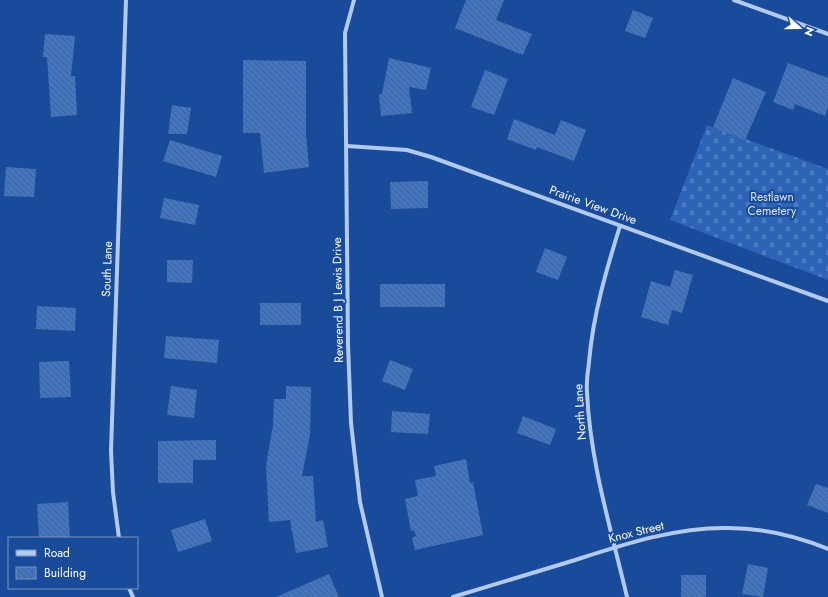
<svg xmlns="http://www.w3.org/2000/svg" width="828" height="597" font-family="Jost,sans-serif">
  <defs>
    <pattern id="cemetery-stones" width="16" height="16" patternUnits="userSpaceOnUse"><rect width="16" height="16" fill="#2e64b7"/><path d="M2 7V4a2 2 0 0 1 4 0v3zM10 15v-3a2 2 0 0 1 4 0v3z" fill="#4d7bc2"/></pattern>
    <pattern id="building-back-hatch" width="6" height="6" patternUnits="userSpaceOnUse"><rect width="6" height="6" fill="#4374c0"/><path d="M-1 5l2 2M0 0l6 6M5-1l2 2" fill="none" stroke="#486086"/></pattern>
  </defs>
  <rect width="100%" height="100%" fill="#1a4b9a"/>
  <path fill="url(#cemetery-stones)" d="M 707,125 L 828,169 L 828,280 L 670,220 Z"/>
  <g fill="url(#building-back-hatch)">
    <path d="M 466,0 L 504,0 L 496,20 L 532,34 L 523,55 L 455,28 Z"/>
    <path d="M 633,10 L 653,18 L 645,38 L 625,31 Z"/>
    <path d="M 45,34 L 75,36 L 71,76 L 75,76 L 77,115 L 51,117 L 47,57 L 43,57 Z"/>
    <path d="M 389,58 L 431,68 L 426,90 L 409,87 L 412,113 L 381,116 L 379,95 L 382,94 Z"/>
    <path d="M 243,60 L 306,61 L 306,134 L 309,167 L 264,173 L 260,133 L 243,133 Z"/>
    <path d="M 788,63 L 828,78 L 828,107 L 825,116 L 795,104 L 793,110 L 773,102 Z"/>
    <path d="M 485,70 L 508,79 L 494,115 L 471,107 Z"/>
    <path d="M 733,78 L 766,92 L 745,140 L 713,127 Z"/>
    <path d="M 172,105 L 191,108 L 187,134 L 168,134 Z"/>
    <path d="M 514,119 L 555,135 L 561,120 L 586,130 L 574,161 L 537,147 L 536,150 L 507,139 Z"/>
    <path d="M 170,140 L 222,156 L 216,177 L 163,161 Z"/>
    <path d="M 6,167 L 36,169 L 34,197 L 4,196 Z"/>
    <path d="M 428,181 L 428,208 L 391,209 L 390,182 Z"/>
    <path d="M 164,198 L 199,205 L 195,225 L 160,218 Z"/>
    <path d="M 545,248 L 567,257 L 558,280 L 536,272 Z"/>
    <path d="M 167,260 L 193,260 L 192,283 L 167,282 Z"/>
    <path d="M 675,270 L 693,275 L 682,313 L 672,310 L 668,325 L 641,317 L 651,281 L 670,287 Z"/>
    <rect x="380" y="284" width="65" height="23"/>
    <rect x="260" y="303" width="41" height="22"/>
    <path d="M 37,306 L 76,308 L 75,331 L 36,329 Z"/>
    <path d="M 166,336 L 219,340 L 217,363 L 164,358 Z"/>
    <path d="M 390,360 L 413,369 L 405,390 L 382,381 Z"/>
    <path d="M 69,361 L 71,397 L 40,398 L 39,362 Z"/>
    <path d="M 171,386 L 197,390 L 194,418 L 167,415 Z"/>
    <path d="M 286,386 L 311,387 L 310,435 L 302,476 L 313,476 L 316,522 L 323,520 L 328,547 L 296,553 L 290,520 L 269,522 L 266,465 L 273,425 L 274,399 L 286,399 Z"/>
    <path d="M 392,411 L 430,414 L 428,434 L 391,432 Z"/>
    <path d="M 523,416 L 556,429 L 550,445 L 517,433 Z"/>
    <path d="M 216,440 L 216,460 L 193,460 L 193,483 L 158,483 L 158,441 Z"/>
    <path d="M 466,459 L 470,483 L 473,482 L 483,535 L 415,550 L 412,538 L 416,536 L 414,530 L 411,531 L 405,499 L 418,496 L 415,480 L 436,476 L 434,466 Z"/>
    <path d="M 816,484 L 828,488 L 828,513 L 807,505 Z"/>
    <path d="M 68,502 L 70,538 L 39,538 L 37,504 Z"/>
    <path d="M 205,519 L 212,541 L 178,552 L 171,530 Z"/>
    <path d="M 748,564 L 768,568 L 763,597 L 742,594 Z"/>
    <path d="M 329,574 L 339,597 L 276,597 Z"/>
    <rect x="681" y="575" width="25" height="22"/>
  </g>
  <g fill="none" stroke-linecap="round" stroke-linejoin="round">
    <g stroke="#b0caf1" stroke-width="4">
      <path d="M 354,0 L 345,33 L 348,345 L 351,423 L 360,502 L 382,597"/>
      <path d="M 734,0 L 828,34"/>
      <path d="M 347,146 L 407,150 L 431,157 L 828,301"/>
      <path d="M 620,226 C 606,271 593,315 589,362 C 588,372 586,382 587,392 C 590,462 611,529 627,597"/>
      <path d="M 119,538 L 113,492 L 111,451 L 126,0"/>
      <path d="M 129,588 L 133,597"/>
      <path d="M 453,597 C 493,585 532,573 572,561 C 622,545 675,527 728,528 C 762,528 797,536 828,549"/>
    </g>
  </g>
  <g text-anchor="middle" stroke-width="4" stroke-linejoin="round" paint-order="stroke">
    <g font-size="12" fill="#d7e6fc" stroke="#1a4b9a">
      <text x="772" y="201">Restlawn<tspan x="772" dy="14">Cemetery</tspan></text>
    </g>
    <g font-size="12" fill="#fff" stroke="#1a4b9a">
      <text transform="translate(593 205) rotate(20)" y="4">Prairie View Drive</text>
      <text transform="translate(107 269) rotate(-88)" y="4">South Lane</text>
      <text transform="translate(338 300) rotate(-91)" y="4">Reverend B J Lewis Drive</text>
      <text transform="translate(580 412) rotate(-94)" y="4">North Lane</text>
      <text transform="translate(636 532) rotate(-14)" y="4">Knox Street</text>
    </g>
  </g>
  <rect x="8" y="537" width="130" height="52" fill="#1a4b9a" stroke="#7693c2"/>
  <rect x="16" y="550" width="20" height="6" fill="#b0caf1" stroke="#7693c2"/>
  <text x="44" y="557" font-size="12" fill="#ffffff">Road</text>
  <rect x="16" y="567" width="20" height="12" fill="url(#building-back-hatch)" stroke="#7693c2"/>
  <text x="44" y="577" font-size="12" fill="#ffffff">Building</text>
  <g transform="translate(800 28) rotate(111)" stroke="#1a4b9a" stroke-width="3" paint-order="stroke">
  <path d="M0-3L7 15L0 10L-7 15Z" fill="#ffffff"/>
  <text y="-6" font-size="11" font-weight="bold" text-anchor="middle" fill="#ffffff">N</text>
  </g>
</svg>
